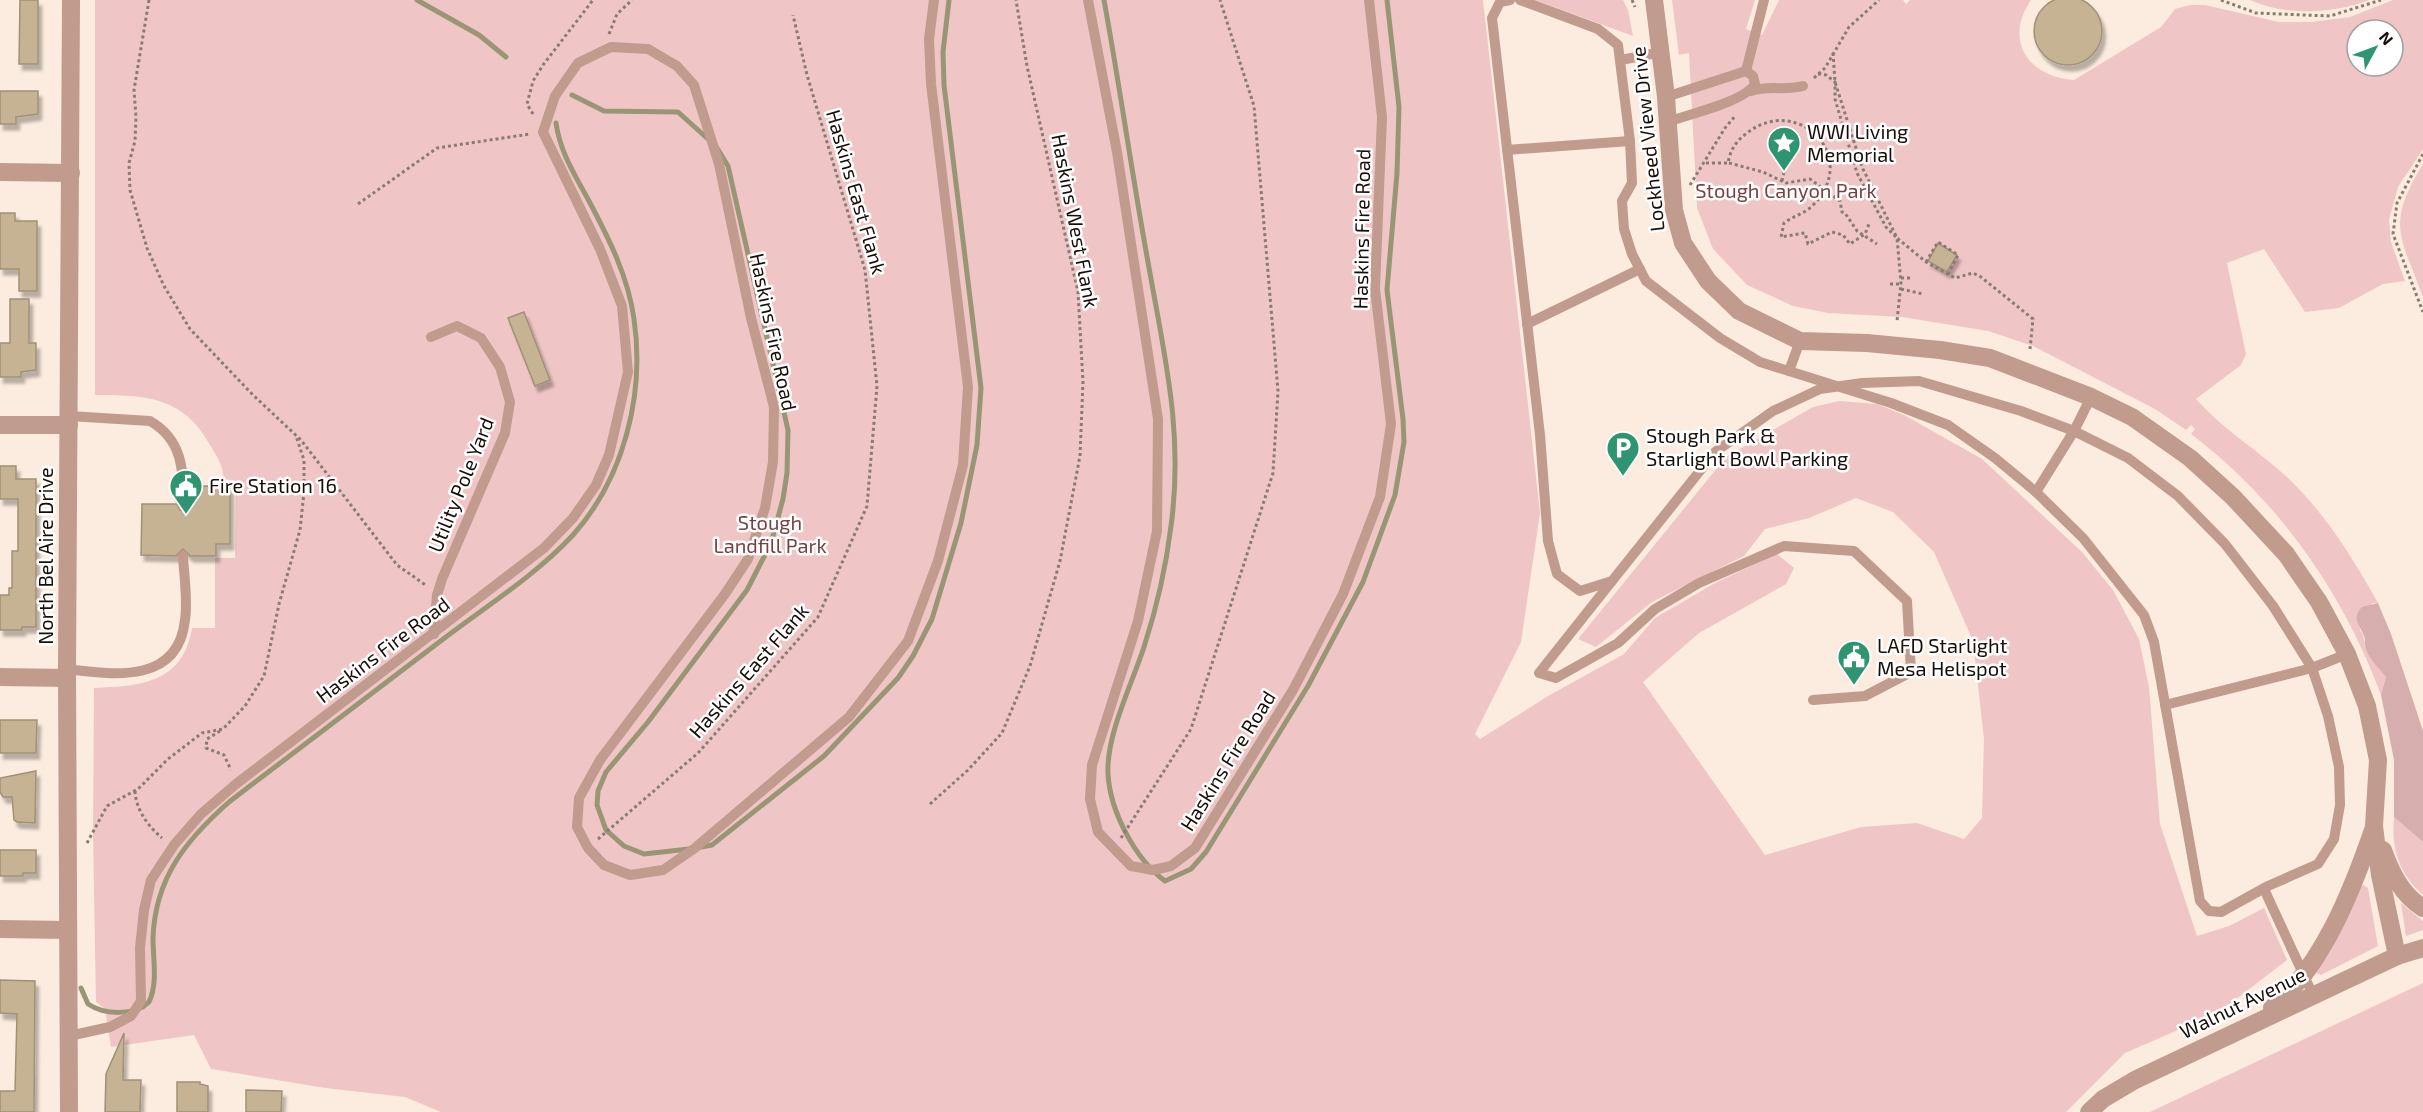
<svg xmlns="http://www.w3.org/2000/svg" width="2423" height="1112" font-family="'Exo 2',sans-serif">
  <defs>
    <filter id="shadow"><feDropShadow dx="3.5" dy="6" stdDeviation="1.5" flood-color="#0004"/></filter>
  </defs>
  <rect width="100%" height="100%" fill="#fcecdf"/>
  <g fill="#efc6c5" fill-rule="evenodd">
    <path d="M 95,0 L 1483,0 L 1540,513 L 1521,642 L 1475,734 L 1480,739 L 1548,696 L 1624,654 L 1655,618 L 1715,583 L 1777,554 L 1794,568 L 1786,584 L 1699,633 L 1643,682 L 1765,855 L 1861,827 L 1917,823 L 1964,839 L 1982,818 L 1984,739 L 1973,641 L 1934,552 L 1893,512 L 1856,498 L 1809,518 L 1765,529 L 1744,556 L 1652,602 L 1596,647 L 1578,639 L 1726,457 L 1813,407 L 1839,401 L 1877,404 L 1904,415 L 1982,459 L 2082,552 L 2113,590 L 2139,639 L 2149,687 L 2160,824 L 2197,936 L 2229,926 L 2264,908 L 2287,960 L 2231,1003 L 2185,1027 L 2125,1053 L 2066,1112 L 441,1112 L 405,1097 L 325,1088 L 211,1069 L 194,1035 L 111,1047 L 105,1009 L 96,1002 L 93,833 L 94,688 C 141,686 183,683 192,628 L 215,628 L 215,558 L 235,558 L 236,481 L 223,479 C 224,466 217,457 210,445 C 183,396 145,395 95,395 Z"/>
    <path d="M 1535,0 L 1623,0 L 1628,10 L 1633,36 Z"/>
    <path d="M 1672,0 L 1755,0 L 1746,29 L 1762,35 L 1779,0 L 1903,0 L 1906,4 L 1910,0 L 2031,0 C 2003,41 2029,77 2074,80 L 2161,27 L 2175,9 L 2190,5 L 2205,5 L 2279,22 L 2311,22 L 2350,17 L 2393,0 L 2423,0 L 2423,149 L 2398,187 L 2389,220 L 2391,242 L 2405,281 L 2383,284 L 2339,308 L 2305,312 L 2264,249 L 2227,263 L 2246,354 L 2241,365 L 2196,399 C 2222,429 2258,450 2287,477 C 2325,513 2353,558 2378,603 L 2372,603 L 2360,630 C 2365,636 2363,641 2366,648 C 2370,659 2379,668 2386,677 L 2381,695 C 2343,592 2279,501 2191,434 L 2195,429 L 2191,425 L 2186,430 L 2155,409 L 2033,346 L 1988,331 L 1902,317 L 1828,313 L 1793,306 L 1747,285 L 1713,249 L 1697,208 L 1689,53 L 1679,55 ZM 2357,30 L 2393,30 L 2393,66 L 2357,66 Z"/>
    <path d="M 2250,0 L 2369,0 C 2334,14 2284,16 2250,0 Z"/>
    <path d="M 2423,164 L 2423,297 C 2401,236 2385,226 2423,164 Z"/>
    <path d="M 2394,817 L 2423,842 L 2423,895 C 2399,874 2391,849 2394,817 Z"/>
    <path d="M 2364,885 L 2368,888 L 2378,946 L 2321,975 L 2313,972 L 2359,887 Z"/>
    <path d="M 2401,903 L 2423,921 L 2423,930 L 2406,936 Z"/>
    <path d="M 2423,983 L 2423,1112 L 2150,1112 Z"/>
  </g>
  <path fill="#d6aead" d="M 2378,603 L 2391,634 L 2423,731 L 2423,842 L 2394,817 L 2394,760 L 2381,695 L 2386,677 C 2378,667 2367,657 2365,645 C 2364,642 2366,639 2364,636 C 2360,625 2351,618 2362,607 Z"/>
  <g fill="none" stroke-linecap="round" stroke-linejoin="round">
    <g stroke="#999675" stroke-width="5">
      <path d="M 417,0 L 479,35 L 506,57"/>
      <path d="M 1104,0 C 1120,87 1132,175 1148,262 C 1164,354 1184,432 1171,526 C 1166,567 1157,607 1144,647 C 1132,684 1106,735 1108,774 C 1110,811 1135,859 1165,881 L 1191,869 L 1206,852 L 1308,686 L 1363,582 L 1395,495 L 1404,442 L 1403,419 L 1387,290 L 1397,173 L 1399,107 L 1387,0"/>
      <path d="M 572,95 L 604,111 L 678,112 L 708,139"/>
      <path d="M 701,847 L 712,845 L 824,756 L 898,678 L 913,656 L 932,619 L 961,523 L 977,445 L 981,388 L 944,85 L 943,52 L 949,0"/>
      <path d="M 689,849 L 644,854 L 624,846 L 606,830 L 597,805 L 598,791 L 606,772 L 648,722 L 747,590 L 771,543 L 783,499 L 787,473 L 788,430 L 728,166 L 717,148"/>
      <path d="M 81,988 L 88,1004 C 104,1015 135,1016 149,1002 C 158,984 153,959 153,938 C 155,878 186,840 229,802 C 299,749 369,696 438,643 C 483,608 534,577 573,535 C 624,478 645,394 634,319 C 628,276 609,239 589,201 C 575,175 560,152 556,123"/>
    </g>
  </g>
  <g fill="#c5b394" stroke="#a09176" stroke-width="1.5" filter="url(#shadow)">
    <circle cx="2068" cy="31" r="34"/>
    <path d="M 20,0 L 38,0 L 38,64 L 19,64 Z"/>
    <path d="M 0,91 L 38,91 L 38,114 L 16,117 L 16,124 L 0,124 Z"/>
    <path d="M 0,213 L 15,213 L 15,221 L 37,221 L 37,291 L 19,291 L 19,269 L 0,269 Z"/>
    <path d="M 1938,243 L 1957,255 L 1947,272 L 1928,261 Z"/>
    <path d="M 10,299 L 29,299 L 29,343 L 36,343 L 36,370 L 21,372 L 21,377 L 0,377 L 0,343 L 10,343 Z"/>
    <path d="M 524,312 L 550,380 L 535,386 L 508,318 Z"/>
    <path d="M 0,466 L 16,466 L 16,479 L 36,479 L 36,627 L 22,627 L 22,630 L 0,630 L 0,595 L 9,595 L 9,588 L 12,588 L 12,551 L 18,551 L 18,499 L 0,499 Z"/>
    <path d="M 193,486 L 230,486 L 230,544 L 216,544 L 216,556 L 190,556 L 183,549 L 176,556 L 141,555 L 142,504 L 177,504 L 180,510 L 187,511 L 193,504 Z"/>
    <path d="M 0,720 L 37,720 L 36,753 L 0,753 Z"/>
    <path d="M 36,771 L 35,823 L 17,822 L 14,820 L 12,797 L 3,797 L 0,792 L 0,778 Z"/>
    <path d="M 0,850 L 36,850 L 36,873 L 23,873 L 23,876 L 0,876 Z"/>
    <path d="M 0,980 L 35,981 L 34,1112 L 0,1112 L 0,1091 L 15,1091 L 17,1014 L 0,1013 Z"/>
    <path d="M 124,1033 L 123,1080 L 141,1080 L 140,1112 L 105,1112 L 106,1074 Z"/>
    <path d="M 177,1082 L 200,1082 L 200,1084 L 208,1086 L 208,1112 L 177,1112 Z"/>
    <path d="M 246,1090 L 282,1091 L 281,1112 L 246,1112 Z"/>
  </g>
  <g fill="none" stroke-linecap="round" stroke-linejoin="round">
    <g stroke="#887c72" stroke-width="3" stroke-dasharray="3 3" stroke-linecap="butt">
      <path d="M 149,0 L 134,90 L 136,117 L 135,141 L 129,163 L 130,190 L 147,248 L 164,286 L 190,329 L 253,395 L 301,440 L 397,565 L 427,586"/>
      <path d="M 1632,0 L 1635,7"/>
      <path d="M 2221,0 L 2256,13 L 2330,16 L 2381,0"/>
      <path d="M 609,34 L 617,14 L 632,0"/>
      <path d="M 1833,53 L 1835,82 L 1862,167 L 1897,238 L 1926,262 L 1955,278 L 1973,273 L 1981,277 L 2033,319 L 2030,349"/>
      <path d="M 1818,74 L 1826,75 L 1835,82 L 1835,99 L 1857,173 L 1886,227 L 1897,238 L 1901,283 L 1897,321"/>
      <path d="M 1814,78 L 1825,68 L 1849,27 L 1879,0"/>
      <path d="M 533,114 L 527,104 L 533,81 L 543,65 L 593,0"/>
      <path d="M 2423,154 L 2397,203 L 2393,234 L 2423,312"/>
      <path d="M 1706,163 L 1728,163 C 1730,150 1737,140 1747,133 C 1798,93 1862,158 1812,206 C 1804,214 1793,216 1784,223 L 1781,237 L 1805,233 L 1808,244 L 1832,232 L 1843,235 L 1850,244 L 1865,234 L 1869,224"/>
      <path d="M 1729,163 L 1763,172 L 1786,183 L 1810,179 L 1840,201 L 1842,212 L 1845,213 L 1857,231 L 1877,244"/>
      <path d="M 1782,181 L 1784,172"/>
      <path d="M 1690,185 L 1725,128 L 1736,115"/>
      <path d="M 358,204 L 437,148 L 530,134"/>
      <path d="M 1926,262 L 1938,242 L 1958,255 L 1948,274"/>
      <path d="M 1901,278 L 1913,278"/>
      <path d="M 1890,284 L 1901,284"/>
      <path d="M 1901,289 L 1923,294"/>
      <path d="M 220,731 L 207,739 L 206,748 L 224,755 L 231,770"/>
      <path d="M 135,791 C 136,810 148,826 162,838"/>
      <path d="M 930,804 L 968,770 L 1002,733 L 1030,666 L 1060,561 L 1080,456 L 1083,382 L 1078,292 L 1027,66 L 1016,0"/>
      <path d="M 1121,838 L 1191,729 L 1273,473 L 1278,391 L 1254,106 L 1220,0"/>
      <path d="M 598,839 L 698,753 L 818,617 L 867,506 L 877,386 L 865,270 L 807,75 L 793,15"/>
      <path d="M 87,843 L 107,806 L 138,789 L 168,759 L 202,733 L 223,729 L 245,706 L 264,676 L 279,604 L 300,530 L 304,492 L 304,460 L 296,436"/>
    </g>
    <g stroke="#c09b8e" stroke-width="10">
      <path d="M 1088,0 L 1117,152 L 1158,419 L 1157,531 L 1138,621 L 1092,765 L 1090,799 L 1098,832 L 1131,866 L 1153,870 L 1171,866 L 1195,848 L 1293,690 L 1343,594 L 1380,497 L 1391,424 L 1375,289 L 1382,117 L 1369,0"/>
      <path d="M 1510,0 L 1500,2 L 1492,18 L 1540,435 L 1548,541 L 1557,574 L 1580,591 L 1612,581 L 1715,452 L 1773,411 L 1820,389 L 1862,383 L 1919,381 L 2021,411 L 2074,431 L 2128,458 L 2178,496 L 2225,544 L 2273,606 L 2312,668 L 2328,716 L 2339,767 L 2340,805 L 2334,839 L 2318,864 L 2268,886 L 2221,912 L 2209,911 L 2200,901 L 2154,642 L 2144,615 L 2083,538 L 2036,492 L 1995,458 L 1948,425 L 1891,403 L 1760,362 L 1720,338 L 1646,281 L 1632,254 L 1624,229 L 1622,201 L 1632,183 L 1630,141 L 1618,45 L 1598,29 L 1520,0"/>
      <path d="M 1621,60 L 1661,52"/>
      <path d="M 1746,71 L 1764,0"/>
      <path d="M 1751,91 C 1768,85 1785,91 1803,86"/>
      <path d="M 1666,97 L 1746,71 L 1753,76 L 1755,84 C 1744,102 1689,114 1668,122"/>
      <path d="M 1507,150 L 1630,141"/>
      <path d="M 1527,324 L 1640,269"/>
      <path d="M 431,337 L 457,326 L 481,338 L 500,367 L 510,402 L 505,433 L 442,579 L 437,595 L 434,634"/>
      <path d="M 1789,371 L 1800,341"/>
      <path d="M 69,416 L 150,421 C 183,440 183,470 184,504"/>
      <path d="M 2036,492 L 2074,431 L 2091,397"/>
      <path d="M 1612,581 L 1539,673 L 1556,678 L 1618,643 L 1655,609 L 1699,583 L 1784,546 L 1854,551 L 1907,601 L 1911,672 L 1865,696 L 1813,700"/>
      <path d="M 67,669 C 115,675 178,684 185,620 C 188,600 184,576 183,556"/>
      <path d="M 2165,705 L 2312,668 L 2347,654"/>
      <path d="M 2264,889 L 2313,995"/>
      <path d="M 69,1036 L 110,1027 L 131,1016 L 141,1001 L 140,948 L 144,910 L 151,880 L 174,845 L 201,814 L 236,784 L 544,548 L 573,518 L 596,485 L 609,455 L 628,372 L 622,306 L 600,249 L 543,132 L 555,96 L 578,63 L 611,47 L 648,49 L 677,66 L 694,85 L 719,164 L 751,318 L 774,407 L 773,462 L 765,508 L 748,559 L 725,594 L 600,760 L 579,798 L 577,827 L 588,848 L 604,865 L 630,875 L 663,870 L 695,848 L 849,717 L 908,641 L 938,561 L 963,465 L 968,387 L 931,84 L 929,39 L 934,0"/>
    </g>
    <g stroke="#c09b8e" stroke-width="18">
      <path d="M 1654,0 L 1666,97 L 1674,210 L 1683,243 L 1708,281 L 1739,311 L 1800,341 L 1867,343 L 1940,350 L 1990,358 L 2091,397 L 2132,417 L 2190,458 L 2233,497 L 2286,554 L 2319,602 L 2347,654 L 2367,706 L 2378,760 L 2374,826 L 2380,875 L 2397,956"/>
      <path d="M 0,172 L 71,173"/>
      <path d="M 0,425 L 69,425"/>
      <path d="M 0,677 L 67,678"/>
      <path d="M 2383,850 C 2391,873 2402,895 2423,908"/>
      <path d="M 0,929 L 68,930"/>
      <path d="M 2272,1008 C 2322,967 2352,891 2373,830"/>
      <path d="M 69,1112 L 67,669 L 71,0"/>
      <path d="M 2089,1112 L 2103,1099 L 2135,1080 L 2397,956 L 2423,948"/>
    </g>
  </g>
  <defs>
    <g id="sight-pin" transform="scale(1.725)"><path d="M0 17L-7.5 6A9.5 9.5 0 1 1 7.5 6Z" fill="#2f9470" stroke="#fff"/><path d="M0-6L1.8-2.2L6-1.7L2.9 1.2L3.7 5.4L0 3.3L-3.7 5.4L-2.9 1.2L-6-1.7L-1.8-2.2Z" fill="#fff"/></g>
    <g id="parking-pin" transform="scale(1.725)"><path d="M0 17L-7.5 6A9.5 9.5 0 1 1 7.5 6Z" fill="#2f9470" stroke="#fff"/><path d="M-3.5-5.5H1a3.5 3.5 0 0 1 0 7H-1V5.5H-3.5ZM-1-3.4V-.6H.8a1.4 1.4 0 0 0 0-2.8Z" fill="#fff"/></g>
    <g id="civic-pin" transform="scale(1.725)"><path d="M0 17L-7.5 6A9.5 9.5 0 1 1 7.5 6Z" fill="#2f9470" stroke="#fff"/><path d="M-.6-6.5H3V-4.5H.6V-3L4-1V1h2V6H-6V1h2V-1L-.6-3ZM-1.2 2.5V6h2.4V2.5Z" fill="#fff"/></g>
  </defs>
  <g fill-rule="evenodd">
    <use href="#sight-pin" x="1784" y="143"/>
    <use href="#parking-pin" x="1623" y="448"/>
    <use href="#civic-pin" x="186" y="486"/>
    <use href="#civic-pin" x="1854" y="657"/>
  </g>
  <g text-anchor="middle" stroke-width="5" stroke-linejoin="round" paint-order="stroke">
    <g font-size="20" fill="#170e07" stroke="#fff" text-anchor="start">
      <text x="1807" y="139">WWI Living<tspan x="1807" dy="23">Memorial</tspan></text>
      <text x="1646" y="443">Stough Park &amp;<tspan x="1646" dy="23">Starlight Bowl Parking</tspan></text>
      <text x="209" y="493">Fire Station 16</text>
      <text x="1877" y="653">LAFD Starlight<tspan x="1877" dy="23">Mesa Helispot</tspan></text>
    </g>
    <g font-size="20" fill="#170e07" stroke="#fff">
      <text transform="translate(1648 139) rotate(-96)" y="7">Lockheed View Drive</text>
      <text transform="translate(856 192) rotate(74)" y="7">Haskins East Flank</text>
      <text transform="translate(1075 221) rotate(79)" y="7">Haskins West Flank</text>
      <text transform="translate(1362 229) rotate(-89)" y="7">Haskins Fire Road</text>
      <text transform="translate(773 332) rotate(78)" y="7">Haskins Fire Road</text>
      <text transform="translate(461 485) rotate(-68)" y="7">Utility Pole Yard</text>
      <text transform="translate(46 556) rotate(-90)" y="7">North Bel Aire Drive</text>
      <text transform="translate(383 650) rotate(-37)" y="7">Haskins Fire Road</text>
      <text transform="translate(749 671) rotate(-49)" y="7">Haskins East Flank</text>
      <text transform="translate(1228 761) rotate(-58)" y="7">Haskins Fire Road</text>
      <text transform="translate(2243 1003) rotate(-26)" y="7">Walnut Avenue</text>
    </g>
    <g font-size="20" fill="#784141" stroke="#fff">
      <text x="1786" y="198">Stough Canyon Park</text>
      <text x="770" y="530">Stough<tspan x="770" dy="23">Landfill Park</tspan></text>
    </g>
  </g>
  <g transform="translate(2375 48) rotate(49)"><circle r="28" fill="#ffffff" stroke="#a29f9c" stroke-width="1.5"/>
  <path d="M0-4.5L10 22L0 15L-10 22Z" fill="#2f9470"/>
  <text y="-9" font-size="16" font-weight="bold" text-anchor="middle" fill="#170e07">N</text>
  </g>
</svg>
